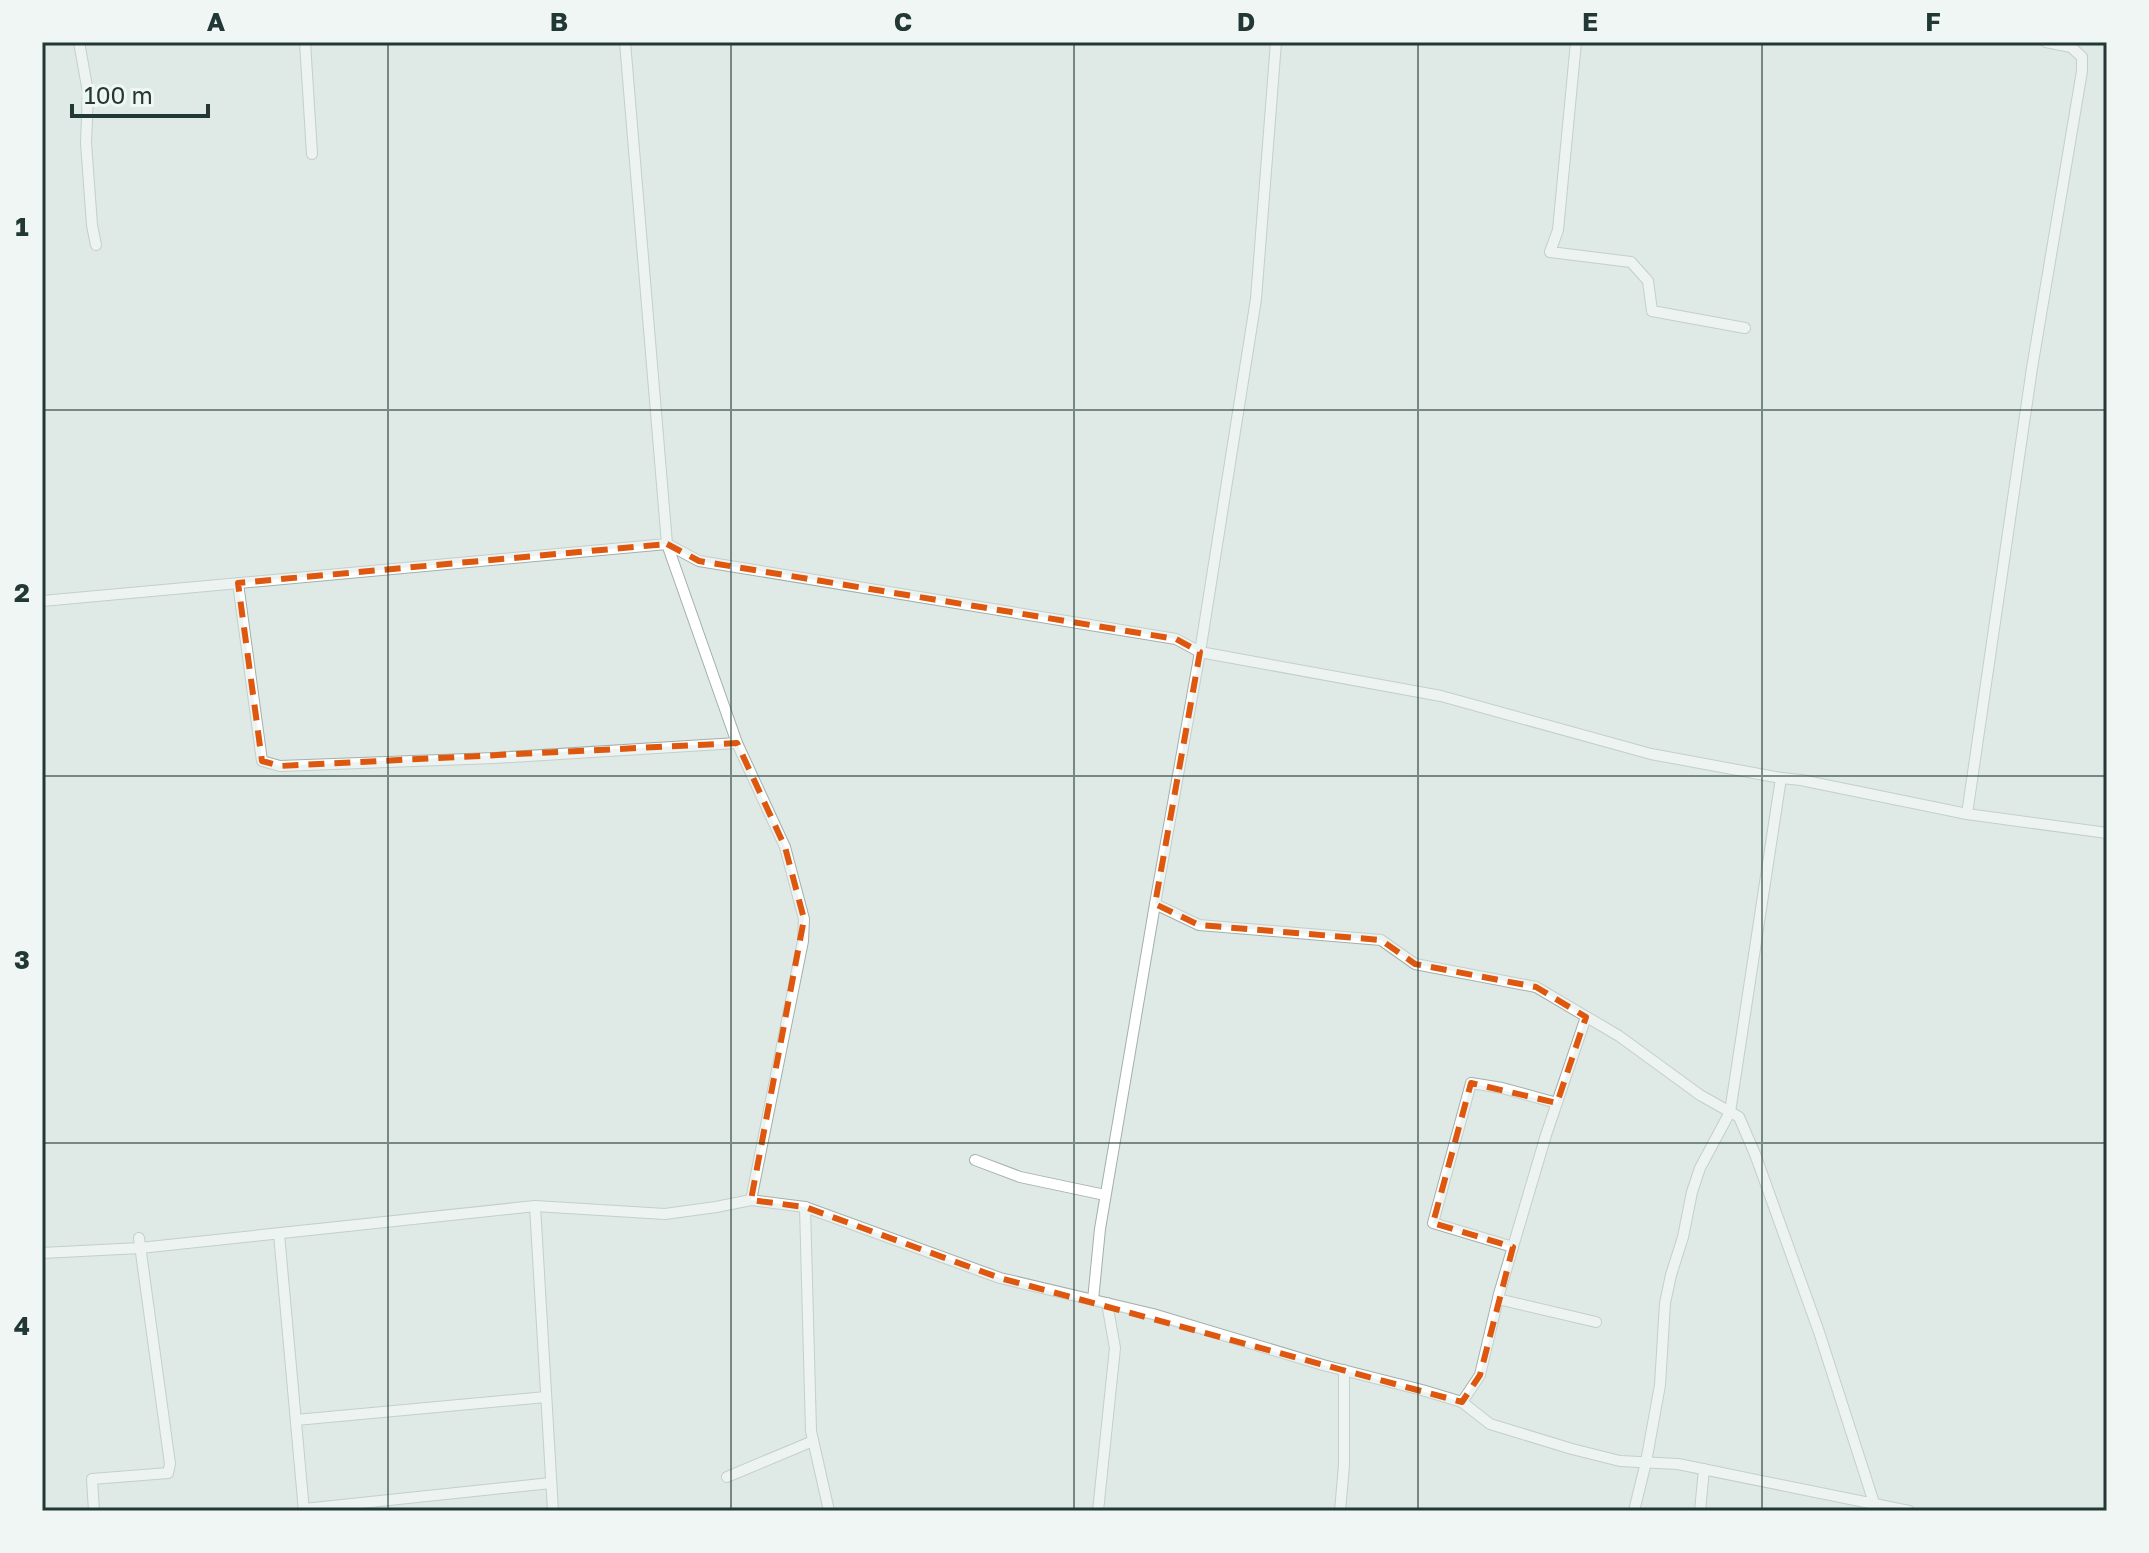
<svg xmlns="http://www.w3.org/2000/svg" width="2149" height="1553" font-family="'Golos Text',sans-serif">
  <rect width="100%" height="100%" fill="#dfe9e5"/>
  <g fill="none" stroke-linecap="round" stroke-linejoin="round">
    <g stroke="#a2b0ac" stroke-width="12">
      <g id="street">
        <path d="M 79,42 L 88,92 L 86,143 L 92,225 L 96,245"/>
        <path d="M 305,42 L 312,154"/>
        <path d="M 625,42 L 667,544 L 737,743 L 785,847 L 804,919 L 803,941 L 751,1200"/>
        <path d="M 1576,42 L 1558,230 L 1550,252 L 1631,262 L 1648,281 L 1652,311 L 1745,328"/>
        <path d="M 238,583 L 262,761 L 280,766 L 494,758 L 737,743"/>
        <path d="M 42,601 L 667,544 L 699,561 L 1176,639 L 1200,652 L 1441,696 L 1651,754 L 1781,778 L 1801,780 L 1967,814 L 2107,833"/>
        <path d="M 1967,814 L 2032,368 L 2082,71 L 2082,57 L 2071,47 L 2046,42"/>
        <path d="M 1155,904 L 1199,925 L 1381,940 L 1415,964 L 1536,987 L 1619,1036 L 1700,1095 L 1739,1117 L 1755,1154 L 1819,1332 L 1874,1503"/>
        <path d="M 975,1160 L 1020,1177 L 1105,1195"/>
        <path d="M 535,1206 L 553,1511"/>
        <path d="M 805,1207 L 811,1431 L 829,1511"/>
        <path d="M 279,1234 L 304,1511"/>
        <path d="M 1513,1247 L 1433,1223 L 1471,1083 L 1502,1088 L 1557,1103"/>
        <path d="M 42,1253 L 140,1248 L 535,1206 L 665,1214 L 716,1207 L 751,1200 L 805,1207 L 1000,1278 L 1153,1314 L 1323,1365 L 1422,1390 L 1462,1402 L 1490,1424 L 1572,1449 L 1620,1461 L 1678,1464 L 1909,1511"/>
        <path d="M 1498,1299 L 1596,1322"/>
        <path d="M 1093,1300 L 1100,1229 L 1155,904 L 1200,652 L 1256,299 L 1276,42"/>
        <path d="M 1462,1402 L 1480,1375 L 1499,1294 L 1546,1135 L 1586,1017"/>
        <path d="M 296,1420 L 546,1397"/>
        <path d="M 727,1477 L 813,1441"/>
        <path d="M 304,1509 L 551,1483"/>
        <path d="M 94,1511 L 92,1479 L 168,1473 L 170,1464 L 139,1238"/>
        <path d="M 1098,1511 L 1115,1348 L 1107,1303"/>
        <path d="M 1340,1511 L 1344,1465 L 1344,1370"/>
        <path d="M 1634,1511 L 1646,1462 L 1660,1385 L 1665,1303 L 1671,1275 L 1683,1237 L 1692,1192 L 1700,1168 L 1730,1112 L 1781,778"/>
        <path d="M 1700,1511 L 1704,1469"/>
      </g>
    </g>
    <use href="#street" stroke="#fff" stroke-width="10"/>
  </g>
  <path d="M0 0H2149V1553H0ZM 667,544 L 699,561 L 1176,639 L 1200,652 L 1155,904 L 1199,925 L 1381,940 L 1415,964 L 1536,987 L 1586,1017 L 1557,1103 L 1471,1083 L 1433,1223 L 1513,1247 L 1480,1375 L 1462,1402 L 1000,1278 L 805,1207 L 751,1200 L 804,919 L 785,847 L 737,743 L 280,766 L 262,761 L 238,583 Z" fill="#dfe9e5" fill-opacity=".55" fill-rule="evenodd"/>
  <path fill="none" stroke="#de570e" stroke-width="6" stroke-dasharray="16 10" stroke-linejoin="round" d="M 667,544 L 699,561 L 1176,639 L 1200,652 L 1155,904 L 1199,925 L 1381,940 L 1415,964 L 1536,987 L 1586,1017 L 1557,1103 L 1471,1083 L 1433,1223 L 1513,1247 L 1480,1375 L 1462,1402 L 1000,1278 L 805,1207 L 751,1200 L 804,919 L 785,847 L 737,743 L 280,766 L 262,761 L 238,583 Z"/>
  <path fill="none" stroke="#213834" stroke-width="2" stroke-opacity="0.55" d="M 388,42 L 388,1511M 731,42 L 731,1511M 1074,42 L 1074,1511M 1418,42 L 1418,1511M 1762,42 L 1762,1511M 42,410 L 2107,410M 42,776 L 2107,776M 42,1143 L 2107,1143"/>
  <rect width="2149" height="1553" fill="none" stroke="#eff6f3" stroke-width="88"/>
  <path d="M72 104v12h136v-12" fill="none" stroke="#213834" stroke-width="4"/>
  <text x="84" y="104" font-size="24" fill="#213834" stroke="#eff6f3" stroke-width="6" paint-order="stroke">100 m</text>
  <rect x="44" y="44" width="2061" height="1465" fill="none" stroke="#213834" stroke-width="3"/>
  <g font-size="26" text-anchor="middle" font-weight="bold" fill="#213834">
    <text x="216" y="31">A</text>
    <text x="559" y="31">B</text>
    <text x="903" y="31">C</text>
    <text x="1246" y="31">D</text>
    <text x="1590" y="31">E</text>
    <text x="1933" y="31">F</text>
    <text x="22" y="236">1</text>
    <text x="22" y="602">2</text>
    <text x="22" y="969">3</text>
    <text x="22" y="1335">4</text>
  </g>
</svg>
